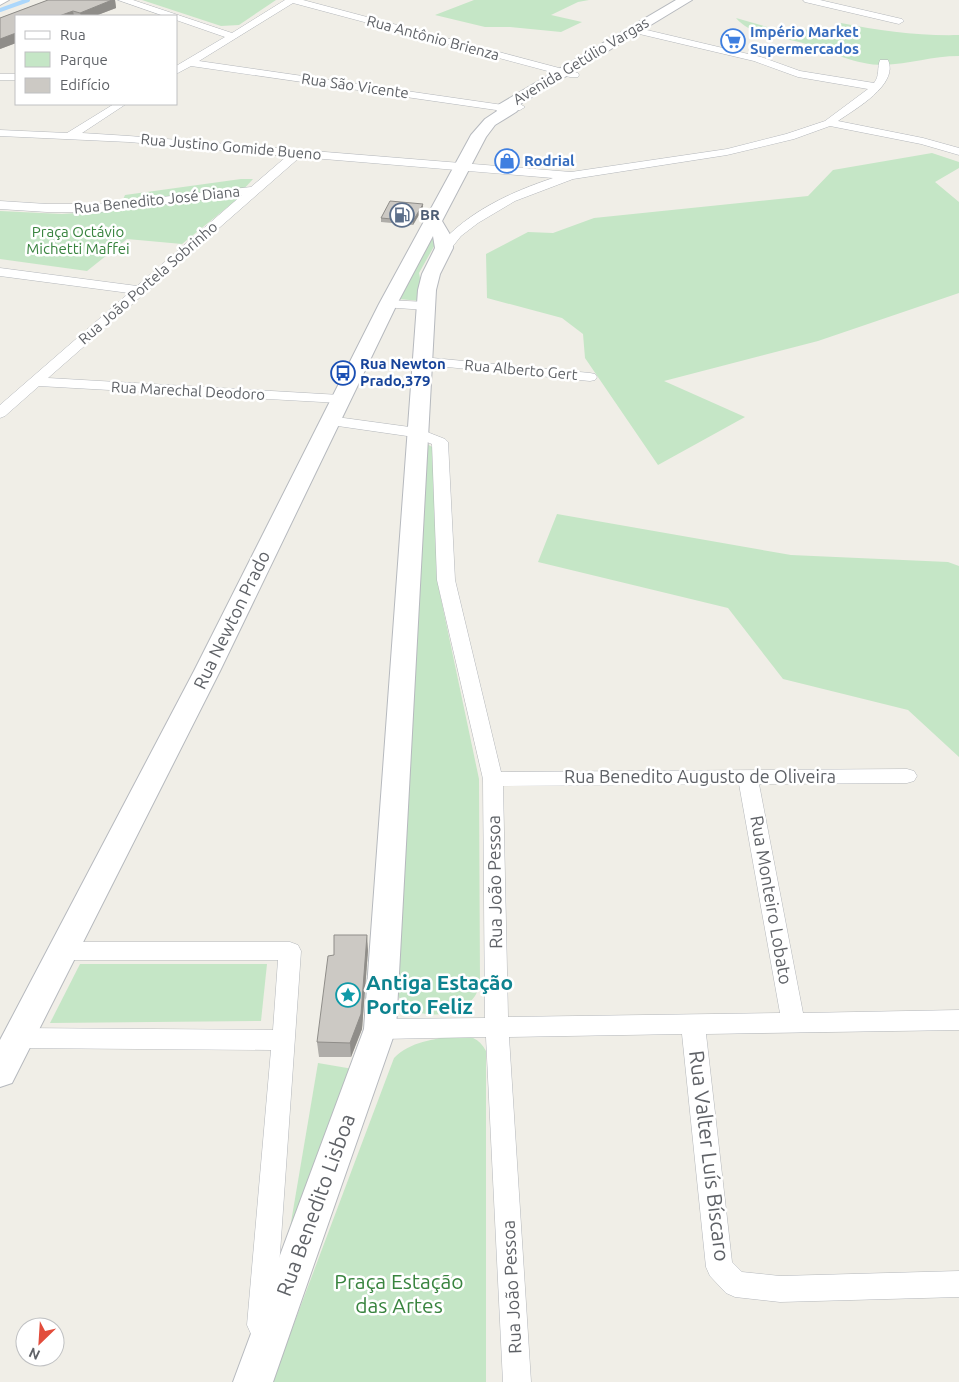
<svg xmlns="http://www.w3.org/2000/svg" width="959" height="1382" font-family="Ubuntu,sans-serif">
  <rect width="100%" height="100%" fill="#f0eee7"/>
  <g fill="#c5e6c6">
    <path d="M 142,0 L 276,0 L 239,25 L 221,26 Z"/>
    <path d="M 474,0 L 589,0 L 578,2 L 551,15 L 582,22 L 561,32 L 510,27 L 485,27 L 435,15 Z"/>
    <path d="M 736,18 L 774,29 L 833,30 L 839,29 L 839,24 L 841,23 C 880,31 919,36 959,35 L 959,56 C 933,56 909,64 883,65 C 856,65 831,52 806,44 C 784,37 752,37 736,18 Z"/>
    <path d="M 932,153 L 959,162 L 959,168 L 935,182 L 959,202 L 959,293 L 818,341 L 664,381 L 745,417 L 658,465 L 585,358 L 583,334 L 562,318 L 487,298 L 486,254 L 528,232 L 553,233 L 594,218 L 808,196 L 833,170 Z"/>
    <path d="M 241,179 L 253,179 L 243,190 L 122,202 L 125,195 Z"/>
    <path d="M 234,195 L 240,197 L 182,244 L 127,239 L 87,271 L 0,259 L 0,211 L 62,214 L 121,210 Z"/>
    <path d="M 433,234 L 437,241 L 419,273 L 422,288 L 420,301 L 399,299 Z"/>
    <path d="M 427,444 L 434,448 L 437,580 L 479,779 L 480,985 C 478,988 477,993 475,996 C 462,1016 423,1021 405,1005 C 399,1000 397,993 394,985 Z"/>
    <path d="M 557,514 L 791,555 L 948,562 L 959,566 L 959,757 L 908,710 L 783,679 L 728,608 L 538,562 Z"/>
    <path d="M 80,964 L 267,964 L 261,1021 L 50,1023 Z"/>
    <path d="M 456,1035 C 470,1035 479,1038 486,1051 L 486,1382 L 272,1382 L 394,1058 C 411,1041 433,1040 456,1035 Z"/>
    <path d="M 318,1063 L 359,1070 L 288,1240 Z"/>
  </g>
  <g fill="none" stroke-linecap="round" stroke-linejoin="round">
    <path stroke="#acd7fb" stroke-width="4" d="M 0,10 L 28,0"/>
    <g stroke="#b4b7bb" stroke-width="1">
      <g id="street">
        <path d="M 118,0 L 133,0 L 232,33 L 285,0 L 303,0 L 578,73 L 579,75 L 578,77 L 570,77 L 293,3 L 199,61 L 503,105 L 520,104 L 525,107 L 520,110 L 503,111 L 191,66 L 176,74 L 176,66 L 225,37 L 176,20 L 176,16 L 164,16 Z"/>
        <path d="M 803,0 L 820,0 L 902,19 L 904,21 L 899,24 L 805,2 Z"/>
        <path d="M 634,27 L 761,57 L 800,71 L 874,83 C 880,76 877,67 880,60 L 888,60 C 899,85 855,109 838,121 L 923,138 L 959,148 L 959,155 L 921,144 L 830,126 L 794,139 L 727,155 L 573,179 L 515,201 L 478,223 L 461,236 L 449,251 L 444,252 L 438,248 L 439,245 C 469,211 511,192 553,178 L 300,157 L 48,378 L 340,395 L 345,396 L 347,399 L 345,402 L 340,403 L 39,386 L 5,416 L 0,418 L 0,405 L 129,293 L 0,276 L 0,268 L 137,286 L 242,195 L 100,212 L 47,212 L 0,209 L 0,201 L 47,204 L 100,204 L 251,187 L 287,156 L 129,142 L 0,136 L 0,130 L 67,133 L 114,104 L 126,104 L 82,133 L 129,136 L 571,172 L 727,149 L 786,134 L 825,121 L 868,89 L 798,77 L 754,61 L 631,32 L 629,30 Z"/>
        <rect x="0" y="74" width="16" height="6"/>
        <path d="M 388,300 L 426,302 L 433,306 L 426,310 L 383,307 L 381,304 Z"/>
        <path d="M 422,357 L 590,373 L 595,374 L 597,377 L 595,380 L 590,381 L 417,364 L 415,361 L 417,358 Z"/>
        <path d="M 329,416 L 417,428 L 445,439 L 448,442 L 455,580 L 501,772 L 907,769 L 914,771 L 917,776 L 914,781 L 907,783 L 759,784 L 803,1013 L 959,1010 L 959,1030 L 706,1034 L 732,1262 L 742,1272 L 780,1276 L 959,1271 L 959,1297 L 780,1302 L 735,1297 L 726,1293 L 710,1276 L 706,1267 L 682,1034 L 509,1037 L 531,1382 L 503,1382 L 486,1037 L 380,1039 L 372,1036 L 368,1029 L 372,1022 L 380,1019 L 485,1018 L 483,779 L 437,580 L 432,444 L 414,437 L 324,424 L 321,421 L 324,418 ZM 739,784 L 780,1013 L 508,1017 L 503,786 Z"/>
        <path d="M 62,942 L 290,942 L 298,945 L 301,951 L 275,1325 L 271,1334 L 261,1338 L 251,1334 L 247,1325 L 271,1050 L 17,1048 L 9,1045 L 5,1038 L 9,1031 L 17,1028 L 273,1030 L 278,960 L 62,960 L 54,957 L 51,951 L 54,945 Z"/>
      </g>
    </g>
    <g stroke="#b6b9be" stroke-width="2">
      <g id="secondary">
        <path d="M 0,0 L 9,0 L 0,5 Z"/>
        <path d="M 676,0 L 692,0 L 517,106 L 519,109 L 516,112 L 495,125 L 486,137 L 442,221 L 452,238 L 453,248 L 440,274 L 436,290 L 396,1029 L 273,1382 L 233,1382 L 364,1029 L 418,290 L 422,274 L 435,248 L 433,236 L 397,304 L 220,671 L 12,1083 L 0,1087 L 0,1040 L 194,671 L 379,304 L 471,135 L 485,119 L 497,111 L 495,108 L 498,105 Z"/>
      </g>
    </g>
    <use href="#street" fill="#fff" fill-rule="evenodd"/>
    <use href="#secondary" fill="#fff" fill-rule="evenodd"/>
  </g>
  <g fill="#afada9">
    <path d="M 48,0 L 115,0 L 116,8 L 95,16 L 16,16 L 16,43 L 0,49 L 0,18 Z"/>
    <path d="M 423,204 L 423,208 L 413,225 L 381,222 L 381,218 Z"/>
    <path d="M 368,950 L 362,1029 L 351,1057 L 319,1057 L 317,1042 Z"/>
  </g>
  <g fill="#8f8d89">
    <path d="M 112,0 L 115,0 L 116,8 L 95,16 L 81,16 L 80,13 Z"/>
    <path d="M 73,11 L 74,16 L 59,16 Z"/>
    <path d="M 16,33 L 16,43 L 0,49 L 0,39 Z"/>
    <path d="M 423,204 L 423,208 L 413,225 L 413,221 Z"/>
    <path d="M 367,935 L 368,950 L 362,1029 L 351,1057 L 350,1043 Z"/>
  </g>
  <g fill="#ccc9c4" stroke="#8f8d89">
    <path d="M 48,0 L 112,0 L 80,13 L 73,11 L 59,16 L 16,16 L 16,33 L 0,39 L 0,18 Z"/>
    <path d="M 390,201 L 423,204 L 413,221 L 381,218 Z"/>
    <path d="M 334,935 L 367,935 L 361,1014 L 350,1043 L 317,1042 L 328,956 L 334,955 Z"/>
  </g>
  <defs>
    <g id="supermarket-ring" transform="scale(1.25)"><circle r="9.5" fill="#fff" stroke="#3f7fe0" stroke-width="1.5"/><path d="M-6-5.5h2.5l.6 2H6L4.5 2H-2.5L-4.4-4H-6ZM-1.5 3.2a1.3 1.3 0 1 0 .1 0ZM3 3.2a1.3 1.3 0 1 0 .1 0Z" fill="#3f7fe0"/></g>
    <g id="shop-ring" transform="scale(1.25)"><circle r="9.5" fill="#fff" stroke="#3f7fe0" stroke-width="1.5"/><path d="M-5-2.5h2.3a2.7 3.5 0 0 1 5.4 0H5L5.5 6h-11ZM-1.5-2.5h3a1.5 2.3 0 0 0-3 0Z" fill="#3f7fe0"/></g>
    <g id="fuel-ring" transform="scale(1.25)"><circle r="9.5" fill="#fff" stroke="#5c6f8a" stroke-width="1.5"/><path d="M-5.5-6h7V0h2V4h1.3V-2.5L3-4.5l.8-.8L6-3V5H2.5V1h-1V6h-7ZM-4.2-4.7v3.2H.2V-4.7Z" fill="#5c6f8a"/></g>
    <g id="bus-ring" transform="scale(1.25)"><circle r="9.5" fill="#fff" stroke="#1a4fb4" stroke-width="1.5"/><path d="M-5-6H5V4H4V6H2V4H-2V6H-4V4H-5ZM-3.5-4V0h7V-4ZM-3.5 1.2v1.5H-2V1.2ZM2 1.2v1.5H3.5V1.2Z" fill="#1a4fb4"/></g>
    <g id="sight-ring" transform="scale(1.25)"><circle r="9.5" fill="#fff" stroke="#0f9aa8" stroke-width="1.5"/><path d="M0-6L1.8-2.2L6-1.7L2.9 1.2L3.7 5.4L0 3.3L-3.7 5.4L-2.9 1.2L-6-1.7L-1.8-2.2Z" fill="#0f9aa8"/></g>
  </defs>
  <g fill-rule="evenodd">
    <use href="#supermarket-ring" x="733" y="41"/>
    <use href="#shop-ring" x="507" y="161"/>
    <use href="#fuel-ring" x="402" y="215"/>
    <use href="#bus-ring" x="343" y="373"/>
    <use href="#sight-ring" x="348" y="995"/>
  </g>
  <g text-anchor="middle" stroke-width="5" stroke-linejoin="round" paint-order="stroke">
    <g font-size="15" font-weight="bold" fill="#366cbe" stroke="#fff" text-anchor="start">
      <text x="750" y="37">Império Market<tspan x="750" dy="17">Supermercados</tspan></text>
      <text x="524" y="166">Rodrial</text>
    </g>
    <g font-size="15" fill="#5f6267" stroke="#fff">
      <text transform="translate(433 38) rotate(15)" y="5">Rua Antônio Brienza</text>
      <text transform="translate(581 61) rotate(-31)" y="5">Avenida Getúlio Vargas</text>
      <text transform="translate(355 86) rotate(8)" y="5">Rua São Vicente</text>
      <text transform="translate(231 147) rotate(5)" y="5">Rua Justino Gomide Bueno</text>
      <text transform="translate(157 200) rotate(-6)" y="5">Rua Benedito José Diana</text>
      <text transform="translate(148 283) rotate(-41)" y="5">Rua João Portela Sobrinho</text>
      <text transform="translate(521 370) rotate(5)" y="5">Rua Alberto Gert</text>
      <text transform="translate(188 391) rotate(3)" y="5">Rua Marechal Deodoro</text>
    </g>
    <g font-size="15" font-weight="bold" fill="#4e5e75" stroke="#fff" text-anchor="start">
      <text x="420" y="220">BR</text>
    </g>
    <g font-size="15" fill="#39843f" stroke="#fff">
      <text x="78" y="237">Praça Octávio<tspan x="78" dy="17">Michetti Maffei</tspan></text>
    </g>
    <g font-size="15" font-weight="bold" fill="#164399" stroke="#fff" text-anchor="start">
      <text x="360" y="369">Rua Newton<tspan x="360" dy="17">Prado,379</tspan></text>
    </g>
    <g font-size="18" fill="#5f6267" stroke="#fff">
      <text transform="translate(232 620) rotate(-64)" y="6">Rua Newton Prado</text>
      <text x="700" y="783">Rua Benedito Augusto de Oliveira</text>
      <text transform="translate(495 882) rotate(-91)" y="6">Rua João Pessoa</text>
      <text transform="translate(771 900) rotate(80)" y="6">Rua Monteiro Lobato</text>
      <text transform="translate(512 1287) rotate(-93)" y="6">Rua João Pessoa</text>
    </g>
    <g font-size="21" font-weight="bold" fill="#0d838f" stroke="#fff" text-anchor="start">
      <text x="366" y="990">Antiga Estação<tspan x="366" dy="24">Porto Feliz</tspan></text>
    </g>
    <g font-size="21" fill="#5f6267" stroke="#fff">
      <text transform="translate(709 1156) rotate(83)" y="7">Rua Valter Luís Bíscaro</text>
      <text transform="translate(316 1205) rotate(-70)" y="7">Rua Benedito Lisboa</text>
    </g>
    <g font-size="21" fill="#39843f" stroke="#fff">
      <text x="399" y="1289">Praça Estação<tspan x="399" dy="24">das Artes</tspan></text>
    </g>
  </g>
  <rect x="15" y="15" width="162" height="90" fill="#ffffff" stroke="#bfc0c2"/>
  <rect x="25" y="31" width="25" height="8" fill="#ffffff" stroke="#bfc0c2"/>
  <text x="60" y="40" font-size="15" fill="#5f6267">Rua</text>
  <rect x="25" y="52" width="25" height="15" fill="#c5e6c6" stroke="#bfc0c2"/>
  <text x="60" y="65" font-size="15" fill="#5f6267">Parque</text>
  <rect x="25" y="78" width="25" height="15" fill="#ccc9c4" stroke="#bfc0c2"/>
  <text x="60" y="90" font-size="15" fill="#5f6267">Edifício</text>
  <g transform="translate(40 1342) rotate(205)"><circle r="24" fill="#ffffff" stroke="#bfc0c2"/>
  <path d="M0-4L9 19L0 12L-9 19Z" fill="#e24c3b"/>
  <text y="-8" font-size="14" font-weight="bold" text-anchor="middle" fill="#5f6267">N</text>
  </g>
</svg>
